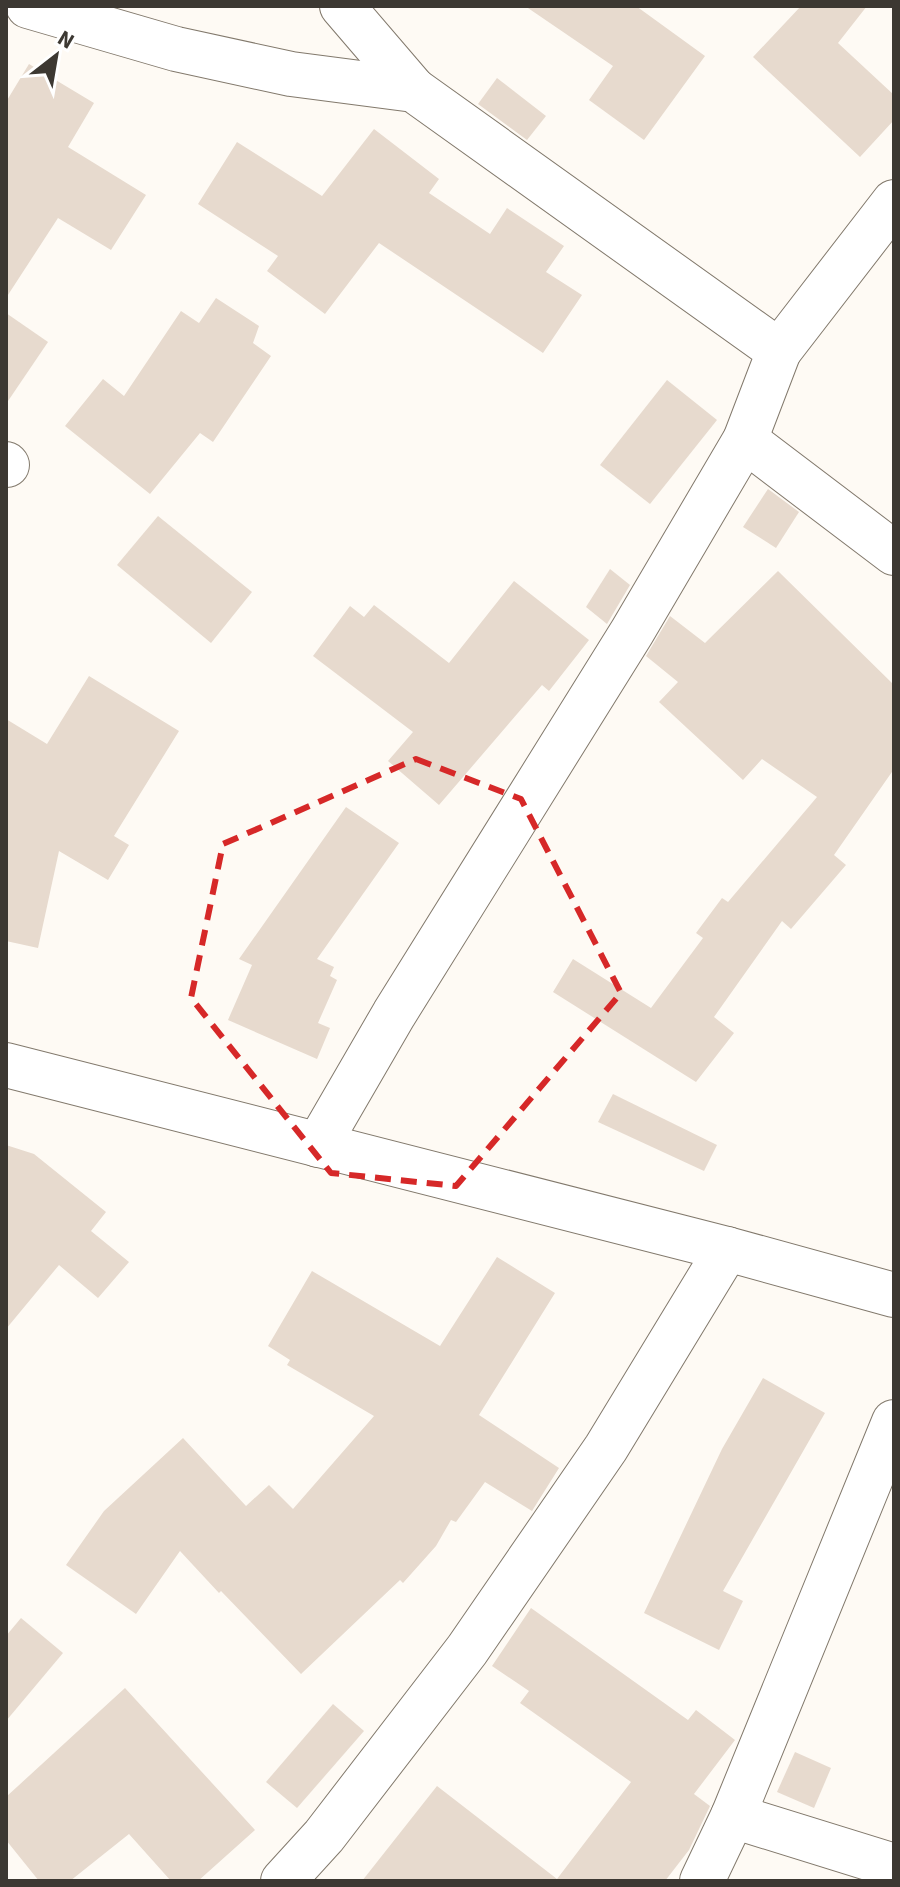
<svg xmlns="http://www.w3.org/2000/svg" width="900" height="1887" font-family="'Source Sans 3',sans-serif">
  <rect width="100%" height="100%" fill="#fefaf4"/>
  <g fill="#e7dace">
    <path d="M 525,6 L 636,6 L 705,56 L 644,140 L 589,100 L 613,66 Z"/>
    <path d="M 801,6 L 867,6 L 838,43 L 894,95 L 894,120 L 860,157 L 753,57 Z"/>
    <path d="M 29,64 L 94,103 L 68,147 L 146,195 L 111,250 L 58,218 L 6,298 L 6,102 Z"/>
    <path d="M 497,78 L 546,116 L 527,140 L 478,104 Z"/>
    <path d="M 374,129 L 439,179 L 429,193 L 490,234 L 507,208 L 564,246 L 546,272 L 582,295 L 543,353 L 379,243 L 325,314 L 267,271 L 278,256 L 198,204 L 237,142 L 322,196 Z"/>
    <path d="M 216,298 L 259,326 L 253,343 L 271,356 L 213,442 L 200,433 L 150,494 L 65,426 L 103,379 L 124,396 L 181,311 L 199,323 Z"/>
    <path d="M 6,313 L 48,342 L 6,404 Z"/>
    <path d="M 667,380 L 717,420 L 650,504 L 600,465 Z"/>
    <path d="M 768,489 L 799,512 L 776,548 L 743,527 Z"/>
    <path d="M 158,516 L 252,592 L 211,643 L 117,565 Z"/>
    <path d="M 610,569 L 630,585 L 607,624 L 586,607 Z"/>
    <path d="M 778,571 L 894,685 L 894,769 L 834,855 L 846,865 L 791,929 L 782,921 L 714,1017 L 734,1033 L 696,1082 L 553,992 L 573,959 L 651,1008 L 703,938 L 696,933 L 722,898 L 728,902 L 817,797 L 762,759 L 743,780 L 659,702 L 678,682 L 646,656 L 670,616 L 705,643 Z"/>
    <path d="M 514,581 L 589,640 L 549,691 L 542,685 L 439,805 L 388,761 L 413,732 L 313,656 L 350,606 L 364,617 L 374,605 L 449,663 Z"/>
    <path d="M 89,676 L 179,731 L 114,836 L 129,845 L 108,880 L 59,851 L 38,948 L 6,941 L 6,719 L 47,744 Z"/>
    <path d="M 346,807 L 399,843 L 317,959 L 334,967 L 330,976 L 337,980 L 318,1023 L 330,1028 L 317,1059 L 228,1020 L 252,965 L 239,959 Z"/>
    <path d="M 613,1094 L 717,1145 L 704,1171 L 598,1122 Z"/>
    <path d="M 6,1145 L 34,1154 L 106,1212 L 91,1231 L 129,1262 L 98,1298 L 59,1265 L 6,1329 Z"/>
    <path d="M 497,1257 L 555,1293 L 479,1415 L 559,1468 L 532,1511 L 485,1482 L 456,1522 L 451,1520 L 436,1546 L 403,1583 L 400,1580 L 301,1674 L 221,1591 L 219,1593 L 180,1551 L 136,1614 L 66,1565 L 104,1511 L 183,1438 L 246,1506 L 269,1485 L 293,1509 L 374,1416 L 287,1365 L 290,1360 L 268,1346 L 312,1271 L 440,1346 Z"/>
    <path d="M 763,1378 L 825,1413 L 723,1591 L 743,1601 L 719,1650 L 644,1613 L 722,1449 Z"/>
    <path d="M 531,1608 L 688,1720 L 696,1710 L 735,1740 L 694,1794 L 710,1806 L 689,1850 L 665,1881 L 362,1881 L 437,1786 L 557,1879 L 631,1782 L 520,1703 L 529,1691 L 492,1666 Z"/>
    <path d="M 21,1618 L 63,1653 L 6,1721 L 6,1636 Z"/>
    <path d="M 125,1688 L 255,1830 L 198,1881 L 171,1881 L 129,1834 L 70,1881 L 39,1881 L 6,1840 L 6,1797 Z"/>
    <path d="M 333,1704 L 364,1731 L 297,1808 L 266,1782 Z"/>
    <path d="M 795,1752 L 831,1768 L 814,1808 L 777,1792 Z"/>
  </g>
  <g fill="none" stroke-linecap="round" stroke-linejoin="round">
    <g stroke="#82796c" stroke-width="46">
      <g id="minor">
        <path d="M 28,6 L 176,49 L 291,74 L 414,90 L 779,351 L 745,440 L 632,632 L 394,1014 L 318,1145"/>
        <path d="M 342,6 L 414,90"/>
        <path d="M 779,351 L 894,202"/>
        <path d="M 745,440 L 894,553"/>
        <path d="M 6,464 L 7,465"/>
        <path d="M 6,1065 L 727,1249 L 894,1295"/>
        <path d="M 733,1816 L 894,1866"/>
        <path d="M 283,1881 L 324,1836 L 467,1650 L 606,1448 L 727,1249"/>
        <path d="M 702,1881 L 733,1816 L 894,1422"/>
      </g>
    </g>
    <use href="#minor" stroke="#fff" stroke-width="44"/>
  </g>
  <path fill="none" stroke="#d62828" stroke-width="6" stroke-dasharray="16 10" stroke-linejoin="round" d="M 416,759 L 521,799 L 621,993 L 456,1186 L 331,1173 L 191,998 L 223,844 Z"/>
  <rect width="900" height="1887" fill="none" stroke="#3c3832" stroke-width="16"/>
  <g transform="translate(56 56) rotate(31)" stroke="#ffffff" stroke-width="6" paint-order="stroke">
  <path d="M0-6L14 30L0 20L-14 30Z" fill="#3c3832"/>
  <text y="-12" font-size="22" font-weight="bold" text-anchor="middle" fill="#3c3832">N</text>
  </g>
</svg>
